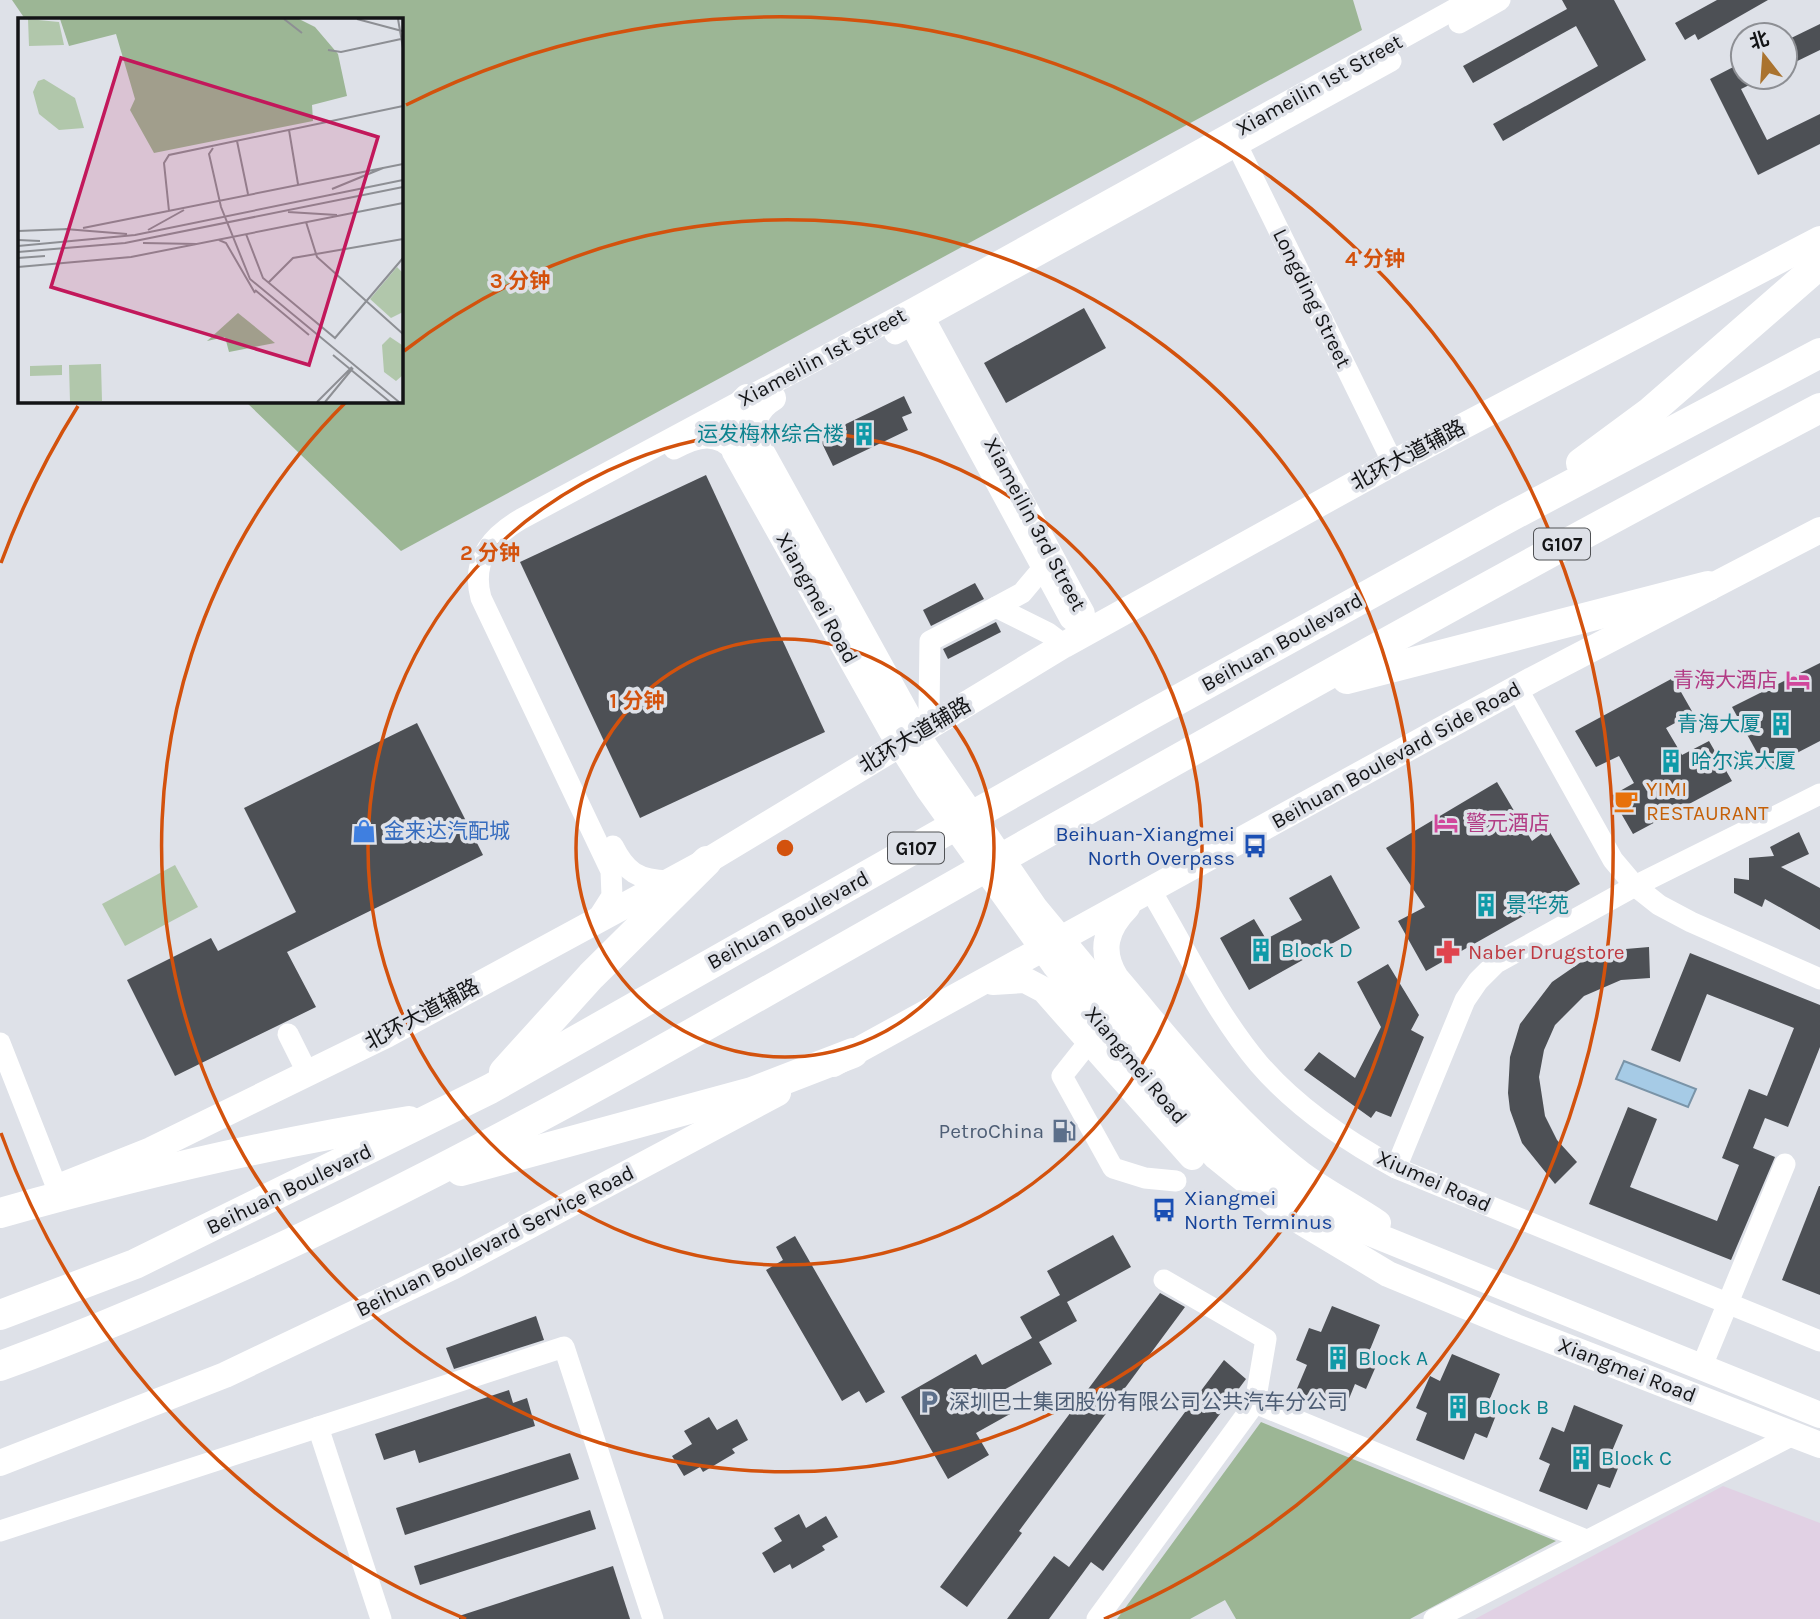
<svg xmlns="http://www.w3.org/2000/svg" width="1820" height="1619" font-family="Karla,'Noto Sans SC',sans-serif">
  <rect width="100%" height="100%" fill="#dee1e8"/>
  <path fill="#e1d1e4" d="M 1723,1486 L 1820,1523 L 1820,1619 L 1475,1619 Z"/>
  <path fill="#b1c7ab" d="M 175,865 L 198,907 L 125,946 L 102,904 Z"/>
  <g fill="#9cb695">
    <path d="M 12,0 L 1353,0 L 1362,30 L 401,551 L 245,401 L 401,401 L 401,19 L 25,19 Z"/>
    <path d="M 1261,1422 L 1556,1541 L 1410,1619 L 1236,1619 L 1225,1600 L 1190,1619 L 1117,1619 Z"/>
  </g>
  <path fill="#a6cbe6" stroke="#7a94a8" stroke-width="2" d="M 1624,1061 L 1696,1089 L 1688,1107 L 1616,1079 Z"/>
  <g fill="#4d5055">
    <path d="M 1562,0 L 1614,0 L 1646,60 L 1503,141 L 1493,124 L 1598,66 L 1576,26 L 1473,83 L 1463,66 L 1567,9 Z"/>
    <path d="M 1717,0 L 1768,0 L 1698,40 L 1695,34 L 1685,40 L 1675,23 Z"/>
    <path d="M 1820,24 L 1820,50 L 1785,67 L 1785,41 Z"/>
    <path d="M 1743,62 L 1743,77 L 1766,77 L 1741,89 L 1767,140 L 1820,114 L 1820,144 L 1758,175 L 1710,79 Z"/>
    <path d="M 1084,308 L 1106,348 L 1006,403 L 984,363 Z"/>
    <path d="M 904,396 L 912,413 L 902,417 L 908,430 L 833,466 L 819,437 Z"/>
    <path d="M 706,475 L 825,732 L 640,818 L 520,562 Z"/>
    <path d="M 975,583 L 984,599 L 931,626 L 923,610 Z"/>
    <path d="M 996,622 L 1001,632 L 948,659 L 943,649 Z"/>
    <path d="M 1820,663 L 1820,741 L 1766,769 L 1732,707 Z"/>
    <path d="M 1673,678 L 1693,713 L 1666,728 L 1682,755 L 1709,741 L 1732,781 L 1633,834 L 1611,796 L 1634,783 L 1619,756 L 1596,767 L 1575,731 Z"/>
    <path d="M 417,723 L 483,855 L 287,952 L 316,1007 L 175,1076 L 127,980 L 211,938 L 218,951 L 296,912 L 244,808 Z"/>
    <path d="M 1497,782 L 1532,841 L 1548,829 L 1580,884 L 1426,971 L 1398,921 L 1425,907 L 1386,848 Z"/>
    <path d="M 1799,832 L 1809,854 L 1781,867 L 1820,888 L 1820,930 L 1765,899 L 1762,907 L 1734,893 L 1734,878 L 1749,880 L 1749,858 L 1774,856 L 1770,847 Z"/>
    <path d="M 1331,875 L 1360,928 L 1249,990 L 1220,938 L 1254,919 L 1266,939 L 1302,920 L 1289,898 Z"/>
    <path d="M 1649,947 L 1650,978 L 1621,980 L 1584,996 L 1555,1025 L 1544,1050 L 1539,1077 L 1545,1116 L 1557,1140 L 1577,1162 L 1555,1184 L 1522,1143 L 1510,1110 L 1508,1093 L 1510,1057 L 1520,1024 L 1552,982 L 1581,962 L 1614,950 Z"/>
    <path d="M 1690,953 L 1820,1005 L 1820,1047 L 1788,1127 L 1765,1118 L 1753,1148 L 1775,1157 L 1731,1260 L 1589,1204 L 1628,1107 L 1657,1119 L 1630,1187 L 1717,1221 L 1739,1165 L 1722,1158 L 1749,1089 L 1767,1096 L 1794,1028 L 1707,994 L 1680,1062 L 1651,1050 Z"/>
    <path d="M 1388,964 L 1419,1015 L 1411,1030 L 1424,1037 L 1391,1117 L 1376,1111 L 1371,1118 L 1304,1070 L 1319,1052 L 1355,1078 L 1381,1027 L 1357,982 Z"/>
    <path d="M 1819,1186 L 1820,1186 L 1820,1295 L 1782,1280 Z"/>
    <path d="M 1113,1235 L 1131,1267 L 1067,1302 L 1077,1321 L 1039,1342 L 1052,1364 L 998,1393 L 1010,1414 L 976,1433 L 989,1455 L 948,1479 L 901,1397 L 976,1354 L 982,1365 L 1032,1338 L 1020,1317 L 1060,1295 L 1047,1271 Z"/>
    <path d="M 795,1236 L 885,1392 L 866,1403 L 859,1391 L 842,1401 L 766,1270 L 783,1260 L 776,1247 Z"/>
    <path d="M 1160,1293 L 1185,1307 L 1019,1531 L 1022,1533 L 967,1607 L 940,1587 Z"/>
    <path d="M 1332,1306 L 1380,1325 L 1369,1352 L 1380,1357 L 1366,1389 L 1355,1384 L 1344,1411 L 1296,1391 L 1307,1365 L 1296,1360 L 1309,1328 L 1321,1332 Z"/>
    <path d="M 536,1316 L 544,1340 L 454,1369 L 446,1348 Z"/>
    <path d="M 1452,1354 L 1500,1374 L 1489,1401 L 1500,1405 L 1487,1438 L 1475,1433 L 1464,1460 L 1416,1440 L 1427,1413 L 1416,1408 L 1430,1376 L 1440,1381 Z"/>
    <path d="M 1224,1360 L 1246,1379 L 1103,1571 L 1091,1562 L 1049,1619 L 1007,1619 L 1054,1556 L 1069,1567 Z"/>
    <path d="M 509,1390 L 513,1403 L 527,1398 L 535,1426 L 419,1463 L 415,1450 L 384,1460 L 375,1434 Z"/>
    <path d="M 1574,1405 L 1623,1425 L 1612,1451 L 1623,1456 L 1610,1488 L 1598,1484 L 1587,1510 L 1539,1491 L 1550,1464 L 1539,1459 L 1552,1427 L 1564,1432 Z"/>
    <path d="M 709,1417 L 717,1430 L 737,1419 L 748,1440 L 732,1449 L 735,1453 L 703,1472 L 700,1467 L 684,1476 L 672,1456 L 692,1444 L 684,1431 Z"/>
    <path d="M 570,1453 L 579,1479 L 405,1535 L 396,1508 Z"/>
    <path d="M 590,1510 L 596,1529 L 420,1585 L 414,1566 Z"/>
    <path d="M 799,1514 L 806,1528 L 826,1516 L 838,1537 L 822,1546 L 825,1550 L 792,1569 L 790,1564 L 774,1573 L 762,1553 L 782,1541 L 774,1528 Z"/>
    <path d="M 613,1566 L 630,1619 L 459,1619 L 459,1616 Z"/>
  </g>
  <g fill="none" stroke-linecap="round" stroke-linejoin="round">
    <g stroke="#fff" stroke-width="21">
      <path d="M 1459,23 L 1500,0"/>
      <path d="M 1232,135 L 1393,463"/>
      <path d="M 917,311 L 925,319 L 1074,594 L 1084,612 L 1088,633"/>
      <path d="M 913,313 L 911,326 L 1070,619 L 1088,633"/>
      <path d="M 895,334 L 1391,61"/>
      <path d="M 674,449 C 697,437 716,431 735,452"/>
      <path d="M 996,607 L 1022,593 L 1043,568"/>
      <path d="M 1517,688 L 1613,860 L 1635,886 L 1659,905 L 1691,922 L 1820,979"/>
      <path d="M 932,725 L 929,709 L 930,641 L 996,607 L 1048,633 L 1064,645"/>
      <path d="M 613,846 C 626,872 638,880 668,881"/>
      <path d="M 1151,891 C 1185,948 1216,1013 1259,1064 C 1297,1108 1346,1141 1396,1168 L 1820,1341"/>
      <path d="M 598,918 L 612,896 L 611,871 L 481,598 C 471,561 490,537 521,519 L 914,308 L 1471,0"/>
      <path d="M 288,1034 L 308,1074"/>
      <path d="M 1089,1042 L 1062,1076 L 1113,1168 L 1145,1178 L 1176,1181"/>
      <path d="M 0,1043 L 57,1188"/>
      <path d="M 1396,1168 L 1465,1000 L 1478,981 L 1496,963 L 1635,886 L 1820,794"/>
      <path d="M 1164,1280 L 1266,1339 L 1255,1403 L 1586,1540"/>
      <path d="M 1702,1366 L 1785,1164"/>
      <path d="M 318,1427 L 381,1619"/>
      <path d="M 0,1531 L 564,1347 L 653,1619"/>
      <path d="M 1097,1619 L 1255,1403"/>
      <path d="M 1434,1619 L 1795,1434"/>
    </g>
    <g stroke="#fff" stroke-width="26">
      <path d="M 747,397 C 730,413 727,430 735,452 L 891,730 L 929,790 L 1054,964 L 1156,1091 L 1216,1157 L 1283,1211 L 1388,1274 L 1516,1327 L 1820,1445"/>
      <path d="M 773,398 C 753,410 751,426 759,447 L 925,747 L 1035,908 L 1218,1129 L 1269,1175 L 1340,1221 L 1820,1415"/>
      <path d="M 1127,907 C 1106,928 1099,951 1116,978 C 1174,1046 1229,1118 1301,1174 C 1325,1192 1353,1206 1378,1223"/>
      <path d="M 993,982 L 1025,980 L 1044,990 L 1192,1157"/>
      <path d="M 833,1064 L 1532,680 L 1820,530"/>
      <path d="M 63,1185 L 151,1150 L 386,1035 L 707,861 L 1064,645 L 1393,463 L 1820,239"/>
      <path d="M 0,1463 L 225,1375 L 452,1267 L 778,1093"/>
    </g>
    <g stroke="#fff" stroke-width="30">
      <path d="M 1581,463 L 1650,412 L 1820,264"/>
      <path d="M 1347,679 L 1708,586"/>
      <path d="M 504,1072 L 591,976 L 707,861"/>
      <path d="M 461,1171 L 752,1092 L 853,1053"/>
      <path d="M 0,1213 C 135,1175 270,1143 409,1121"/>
      <path d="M 0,1315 L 135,1264 L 490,1089 L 1145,718 L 1504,520 L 1820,353"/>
      <path d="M 0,1366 C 317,1250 612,1079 905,913 C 1208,741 1512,570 1820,408"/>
    </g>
  </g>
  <g fill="none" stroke="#d3520d" stroke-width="3.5">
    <circle cx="785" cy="848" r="209"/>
    <circle cx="785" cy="848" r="417"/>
    <path d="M404 351A626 626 0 1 1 346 402"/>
    <path d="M466 1619A834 834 0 0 1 1 1133M1 563A834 834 0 0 1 78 406M406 105A834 834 0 1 1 1104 1619"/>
  </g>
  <defs>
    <g id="building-bare" transform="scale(1.89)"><path d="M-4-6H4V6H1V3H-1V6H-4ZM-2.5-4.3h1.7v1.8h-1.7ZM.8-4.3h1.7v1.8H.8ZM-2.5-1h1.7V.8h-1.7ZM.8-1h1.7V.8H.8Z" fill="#0f9aa8" stroke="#dee1e8" stroke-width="2.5" paint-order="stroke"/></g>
    <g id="hotel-bare" transform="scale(1.89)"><path d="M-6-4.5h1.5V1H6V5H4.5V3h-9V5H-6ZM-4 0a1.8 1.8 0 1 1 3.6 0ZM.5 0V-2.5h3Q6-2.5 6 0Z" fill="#d1479c" stroke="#dee1e8" stroke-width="2.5" paint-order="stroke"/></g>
    <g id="cafe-bare" transform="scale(1.89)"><path d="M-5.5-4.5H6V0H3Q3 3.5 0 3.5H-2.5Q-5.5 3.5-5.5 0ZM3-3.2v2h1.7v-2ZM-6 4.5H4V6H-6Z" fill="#e8710a" stroke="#dee1e8" stroke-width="2.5" paint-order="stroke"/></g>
    <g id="shop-bare" transform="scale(1.89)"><path d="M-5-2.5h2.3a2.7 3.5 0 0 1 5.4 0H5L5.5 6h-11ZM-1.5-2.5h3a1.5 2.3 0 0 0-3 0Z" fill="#3f7fe0" stroke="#dee1e8" stroke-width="2.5" paint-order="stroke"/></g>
    <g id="bus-bare" transform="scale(1.89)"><path d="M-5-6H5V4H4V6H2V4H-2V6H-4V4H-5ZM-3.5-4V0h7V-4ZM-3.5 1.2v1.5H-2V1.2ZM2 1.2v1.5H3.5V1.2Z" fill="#1a4fb4" stroke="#dee1e8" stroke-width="2.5" paint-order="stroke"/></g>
    <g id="pharmacy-bare" transform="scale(1.89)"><path d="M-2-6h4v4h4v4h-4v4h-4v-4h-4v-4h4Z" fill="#e0444e" stroke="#dee1e8" stroke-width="2.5" paint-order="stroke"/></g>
    <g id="fuel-bare" transform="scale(1.89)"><path d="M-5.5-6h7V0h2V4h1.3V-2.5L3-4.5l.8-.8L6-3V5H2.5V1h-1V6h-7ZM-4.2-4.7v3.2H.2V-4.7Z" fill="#5c6f8a" stroke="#dee1e8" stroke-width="2.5" paint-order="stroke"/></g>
    <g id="parking-bare" transform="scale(1.89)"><path d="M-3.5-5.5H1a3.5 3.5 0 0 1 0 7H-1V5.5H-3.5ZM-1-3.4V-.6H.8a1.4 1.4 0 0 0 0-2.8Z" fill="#5c6f8a" stroke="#dee1e8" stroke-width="2.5" paint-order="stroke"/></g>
  </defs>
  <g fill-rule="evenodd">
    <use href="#building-bare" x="864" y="434"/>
    <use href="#hotel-bare" x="1798" y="680"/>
    <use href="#building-bare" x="1781" y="724"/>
    <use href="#building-bare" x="1671" y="761"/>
    <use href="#cafe-bare" x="1626" y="801"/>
    <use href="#hotel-bare" x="1446" y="823"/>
    <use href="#shop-bare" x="364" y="831"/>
    <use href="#bus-bare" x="1255" y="846"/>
    <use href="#building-bare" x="1486" y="905"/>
    <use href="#building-bare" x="1261" y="950"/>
    <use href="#pharmacy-bare" x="1448" y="952"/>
    <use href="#fuel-bare" x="1064" y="1131"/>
    <use href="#bus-bare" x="1164" y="1210"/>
    <use href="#building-bare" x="1338" y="1358"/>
    <use href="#parking-bare" x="929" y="1402"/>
    <use href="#building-bare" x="1458" y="1407"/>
    <use href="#building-bare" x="1581" y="1458"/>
  </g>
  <g text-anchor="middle" stroke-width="7" stroke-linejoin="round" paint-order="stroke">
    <g fill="#dee1e8" stroke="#505255" stroke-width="2">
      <rect x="1534" y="528.5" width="56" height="31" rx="5"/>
      <rect x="888" y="832.5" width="56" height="31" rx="5"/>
    </g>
    <g font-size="19" font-weight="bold" fill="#131416">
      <text x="1562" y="551">G107</text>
      <text x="916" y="855">G107</text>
    </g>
    <g font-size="21" fill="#131416" stroke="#dee1e8">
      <text transform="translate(1319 85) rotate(-29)" y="7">Xiameilin 1st Street</text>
      <text transform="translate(1312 298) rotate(64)" y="7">Longding Street</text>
      <text transform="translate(822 357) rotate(-28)" y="7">Xiameilin 1st Street</text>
      <text transform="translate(1408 455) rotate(-28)" y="7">北环大道辅路</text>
      <text transform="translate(1035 524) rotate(62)" y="7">Xiameilin 3rd Street</text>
      <text transform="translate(817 598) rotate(61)" y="7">Xiangmei Road</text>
      <text transform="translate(1282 642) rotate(-29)" y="7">Beihuan Boulevard</text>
      <text transform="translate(915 735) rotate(-31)" y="7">北环大道辅路</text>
      <text transform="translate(1396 755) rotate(-29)" y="7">Beihuan Boulevard Side Road</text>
      <text transform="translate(788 920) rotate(-29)" y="7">Beihuan Boulevard</text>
      <text transform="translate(422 1014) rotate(-28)" y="7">北环大道辅路</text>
      <text transform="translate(1136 1065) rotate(50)" y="7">Xiangmei Road</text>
      <text transform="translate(1434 1181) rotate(24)" y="7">Xiumei Road</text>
      <text transform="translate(289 1189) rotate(-26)" y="7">Beihuan Boulevard</text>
      <text transform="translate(495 1241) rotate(-27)" y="7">Beihuan Boulevard Service Road</text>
      <text transform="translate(1627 1370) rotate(21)" y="7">Xiangmei Road</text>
    </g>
    <g font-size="21" fill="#0d838f" stroke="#dee1e8" text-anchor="start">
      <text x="844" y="441" text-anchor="end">运发梅林综合楼</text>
      <text x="1761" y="731" text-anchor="end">青海大厦</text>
      <text x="1691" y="768">哈尔滨大厦</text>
      <text x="1506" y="912">景华苑</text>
      <text x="1281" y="957">Block D</text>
      <text x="1358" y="1365">Block A</text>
      <text x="1478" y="1414">Block B</text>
      <text x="1601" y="1465">Block C</text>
    </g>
    <g font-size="21" fill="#b23c85" stroke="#dee1e8" text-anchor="end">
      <text x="1778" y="687">青海大酒店</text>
      <text x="1466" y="830" text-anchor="start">警元酒店</text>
    </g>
    <g font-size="21" fill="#c56008" stroke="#dee1e8" text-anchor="start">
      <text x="1646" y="796">YIMI<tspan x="1646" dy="24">RESTAURANT</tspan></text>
    </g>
    <g font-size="21" fill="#366cbe" stroke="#dee1e8" text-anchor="start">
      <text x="384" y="838">金来达汽配城</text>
    </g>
    <g font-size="21" fill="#164399" stroke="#dee1e8" text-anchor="end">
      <text x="1235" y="841">Beihuan-Xiangmei<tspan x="1235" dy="24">North Overpass</tspan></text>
      <text x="1184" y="1205" text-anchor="start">Xiangmei<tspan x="1184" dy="24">North Terminus</tspan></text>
    </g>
    <g font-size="21" fill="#be3a42" stroke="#dee1e8" text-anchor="start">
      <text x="1468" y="959">Naber Drugstore</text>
    </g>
    <g font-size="21" fill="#4e5e75" stroke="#dee1e8" text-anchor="end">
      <text x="1044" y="1138">PetroChina</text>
      <text x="949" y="1409" text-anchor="start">深圳巴士集团股份有限公司公共汽车分公司</text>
    </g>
  </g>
  <g transform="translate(18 18)">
    <rect width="385" height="385" fill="#dee1e8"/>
    <path d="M 10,1 L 41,4 L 46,27 L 11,28 ZM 26,61 L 57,80 L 66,110 L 41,112 L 21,96 L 15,74 L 20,63 ZM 379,249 L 385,255 L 385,294 L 373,300 L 352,281 ZM 372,319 L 384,327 L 385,357 L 378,363 L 366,354 L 364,327 ZM 83,346 L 84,383 L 52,384 L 51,347 ZM 44,347 L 44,357 L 12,358 L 12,348 Z" fill="#b1c7ab"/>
    <path d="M 42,1 L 281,1 L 297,9 L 320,36 L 329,78 L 294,87 L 295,103 L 136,135 L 112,92 L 117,81 L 98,16 L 51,28 ZM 220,295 L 257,325 L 211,334 L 207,319 L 189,323 Z" fill="#9cb695"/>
    <path fill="none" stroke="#8d8f94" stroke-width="2" d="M 266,1 L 284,15M 339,1 L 384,13M 380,1 L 385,30M 310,32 L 323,34 L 383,21M 271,112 L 280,166M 219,123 L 230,176M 195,130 L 191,136 L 203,189 L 232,261 L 381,384M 314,171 L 365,150M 151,193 L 146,145 L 151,137 L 385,88M 270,194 L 319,197M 288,204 L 299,239 L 385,316M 65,210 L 385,146M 47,211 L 109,216M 130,212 L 166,192M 0,213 L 51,211M 228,216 L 245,260 L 317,320 L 385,240M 0,222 L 22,223M 201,222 L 208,225 L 237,275M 125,225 L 178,226M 0,228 L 117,217 L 385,162M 0,234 L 107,225 L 385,169M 0,240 L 27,238M 0,249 L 113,239 L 385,185M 250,265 L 275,240 L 385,221M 237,272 L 291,317M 315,337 L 372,384M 299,384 L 334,349M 307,384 L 335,350"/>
    <path fill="#c2185b" fill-opacity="0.15" stroke="#c2185b" stroke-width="3.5" d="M 103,40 L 360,119 L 291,347 L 33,269 Z"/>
    <rect width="385" height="385" fill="none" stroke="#131416" stroke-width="3.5"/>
  </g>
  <circle cx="785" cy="848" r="10" fill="#d3520d" stroke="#dee1e8" stroke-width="3.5"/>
  <g font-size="21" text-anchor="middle" font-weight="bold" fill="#d3520d" stroke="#dee1e8" stroke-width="7" stroke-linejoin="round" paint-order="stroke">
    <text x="1375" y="266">4 分钟</text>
    <text x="520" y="288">3 分钟</text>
    <text x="490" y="560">2 分钟</text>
    <text x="637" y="708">1 分钟</text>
  </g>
  <g transform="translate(1764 56) rotate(343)"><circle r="33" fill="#dee1e8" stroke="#8d8f94" stroke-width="2"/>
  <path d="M0-5L12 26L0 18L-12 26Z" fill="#aa732f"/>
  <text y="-10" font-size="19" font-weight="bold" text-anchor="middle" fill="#131416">北</text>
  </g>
</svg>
